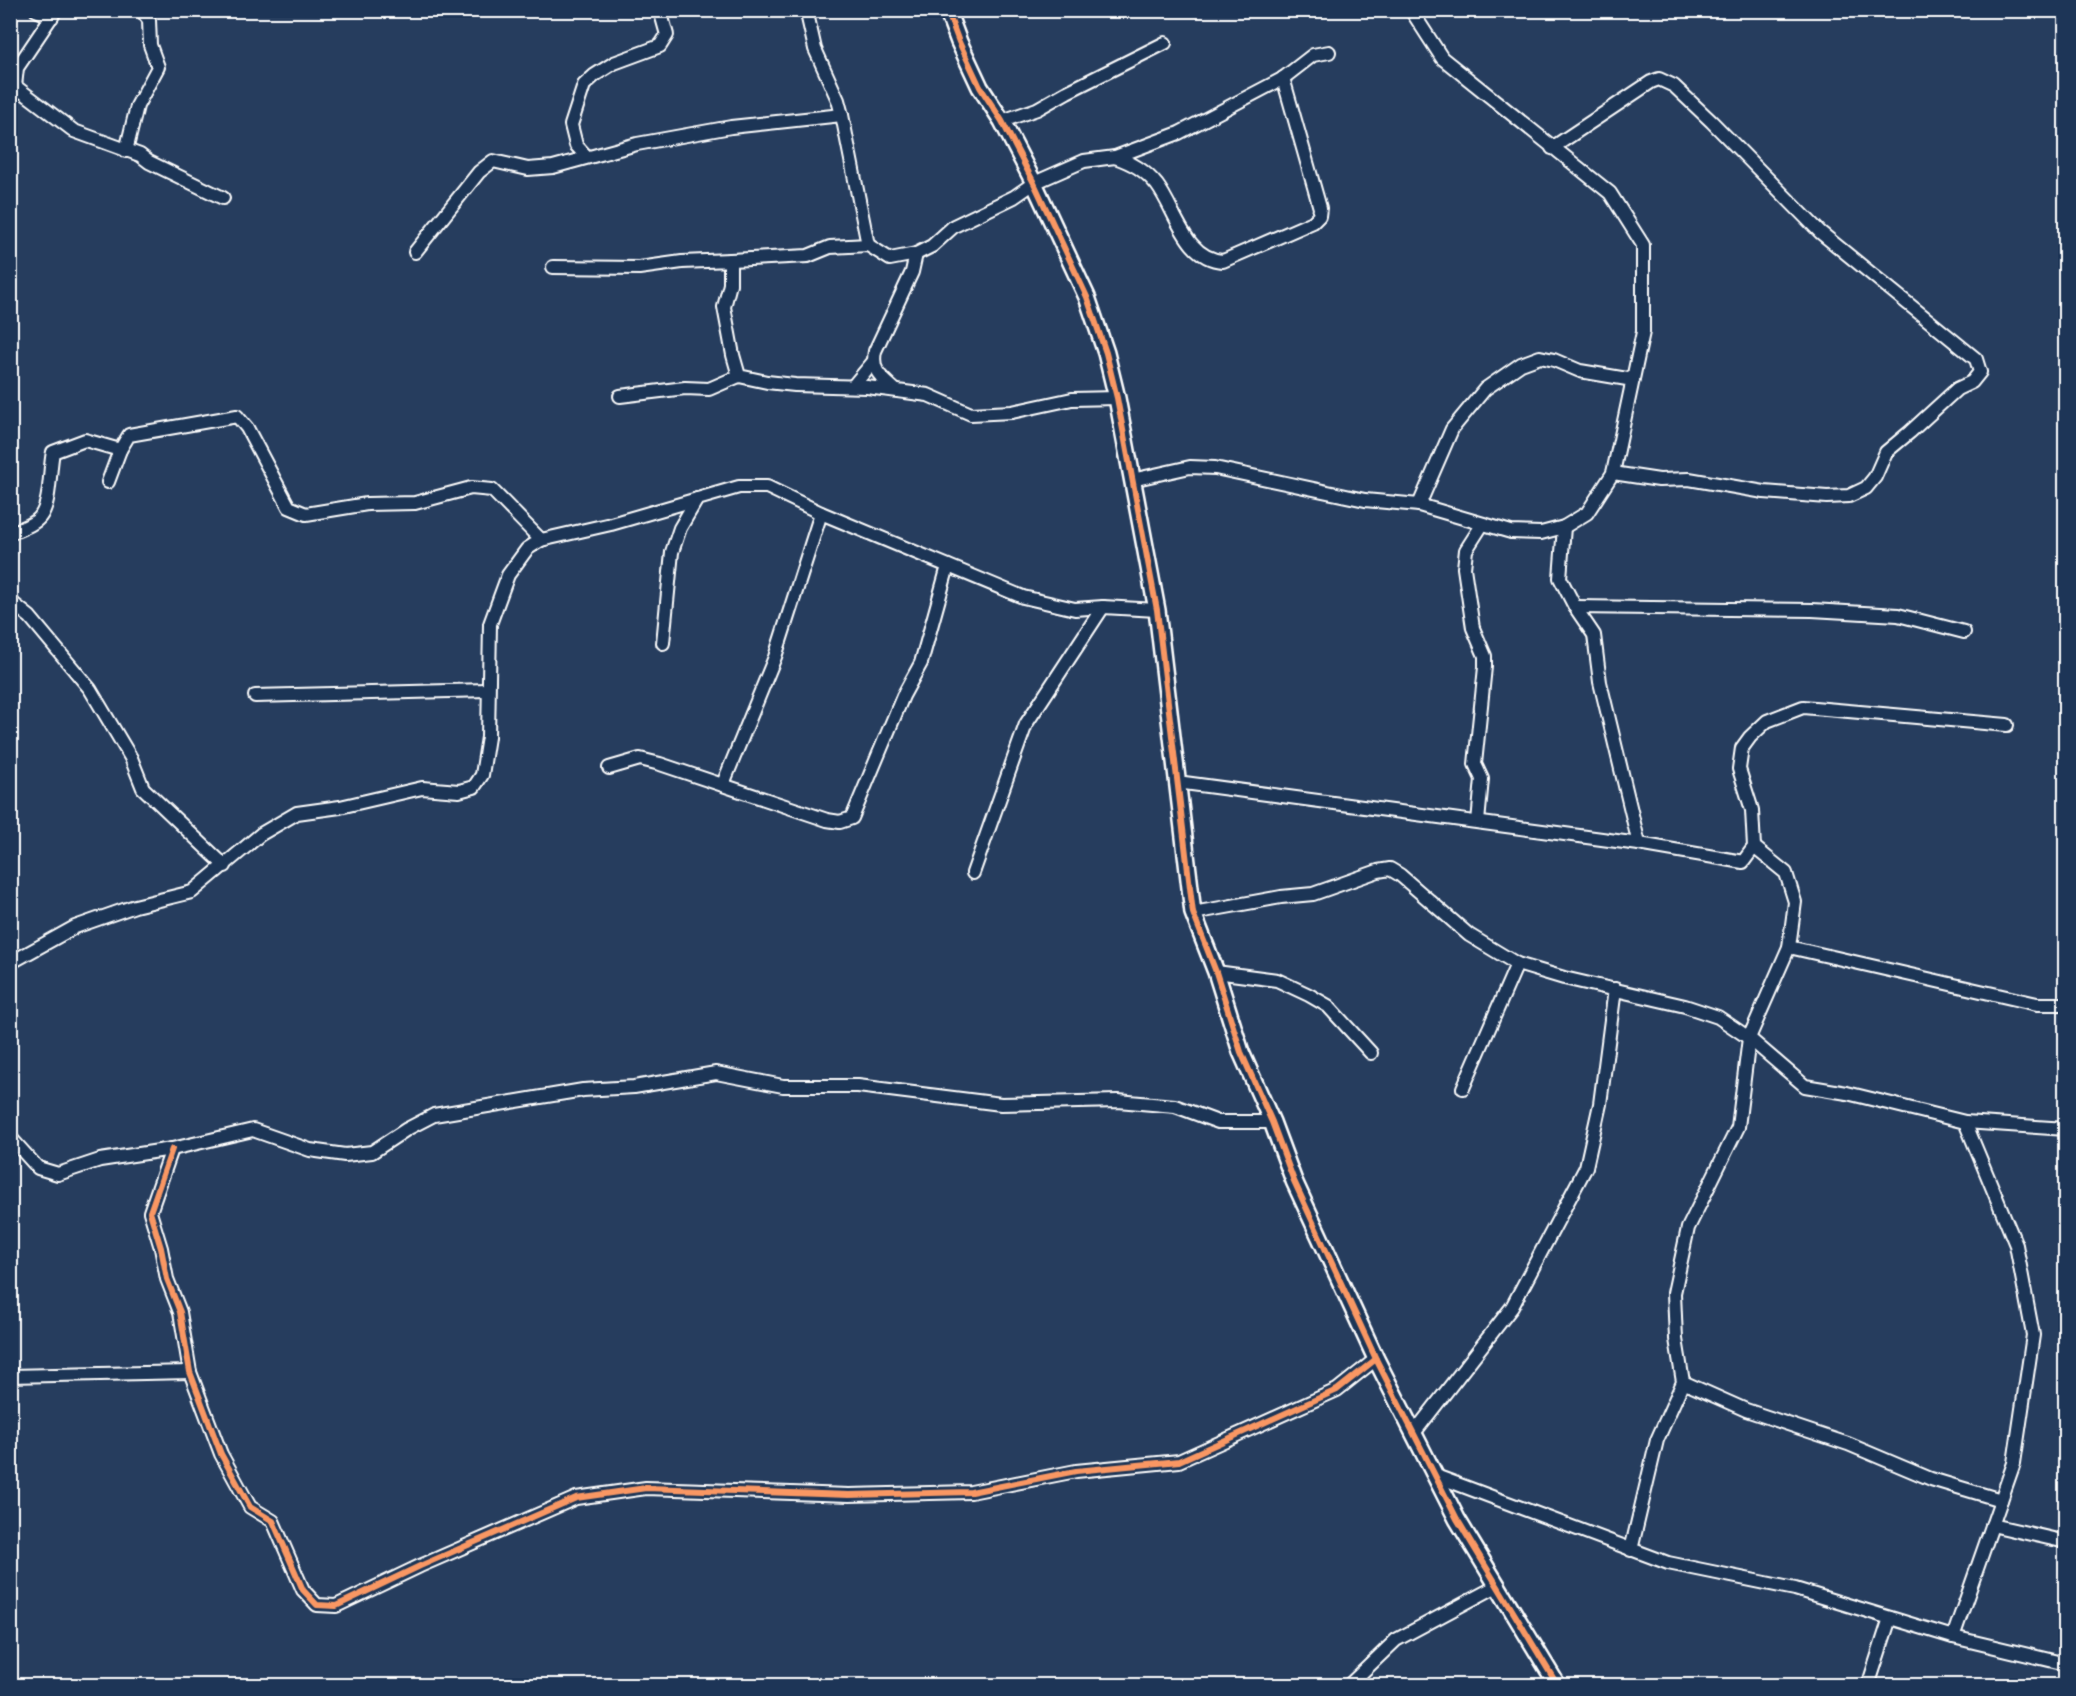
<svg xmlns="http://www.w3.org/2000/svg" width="2076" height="1696" font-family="'Indie Flower',sans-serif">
  <rect width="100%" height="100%" fill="#263d5e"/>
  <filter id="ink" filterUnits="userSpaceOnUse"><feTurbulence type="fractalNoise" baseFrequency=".0167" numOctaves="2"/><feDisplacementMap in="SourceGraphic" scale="12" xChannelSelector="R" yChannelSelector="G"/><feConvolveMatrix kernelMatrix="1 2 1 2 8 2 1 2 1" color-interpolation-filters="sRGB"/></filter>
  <g filter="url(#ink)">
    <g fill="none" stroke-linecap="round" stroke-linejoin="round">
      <g stroke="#fff" stroke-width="16">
        <g id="minor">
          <path d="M 36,10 L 52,17"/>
          <path d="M 56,10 L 17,68 L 15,86 L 74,131 L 140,155 L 149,162 L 223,198"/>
          <path d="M 812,10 L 808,18 L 815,49 L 838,100 L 842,115 L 868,245"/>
          <path d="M 1002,121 L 1037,109 L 1067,92 L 1165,43"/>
          <path d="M 1552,148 L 1651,82 L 1659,79 L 1674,86 L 1712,122 L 1820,232 L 1976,359 L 1980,372 L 1972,382 L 1957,389 L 1910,432 L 1886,452 L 1875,477 L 1866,488 L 1849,496 L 1827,497 L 1764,492 L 1689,479 L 1659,480 L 1613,473"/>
          <path d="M 126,151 L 137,106 L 158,67 L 150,45 L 149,20 L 145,15 L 146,10"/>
          <path d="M 586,156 L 576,145 L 571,125 L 584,85 L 595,75 L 614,63 L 660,46 L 667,35 L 660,10"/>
          <path d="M 1115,157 C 1132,163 1145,170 1157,185 C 1176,210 1185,259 1223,261 L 1313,222 L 1319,216 L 1320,208 L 1283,78"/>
          <path d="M 415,252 L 479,172 L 493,161 L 528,169 L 553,167 L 637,144 L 731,127 L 842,115"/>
          <path d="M 730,260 L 808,256 L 830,247 L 868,245 L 890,259 L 916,254 L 932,246 L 954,226 L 1014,197 L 1034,183 L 1084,161 L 1115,157 L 1179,133 L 1282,79 L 1313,55 L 1329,52"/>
          <path d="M 553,267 L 639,268 L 682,262 L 730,260 L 730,284 L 724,307 L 733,355 L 739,376 L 767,382 L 795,385 L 867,387 L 928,395 L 971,414 L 1012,412 L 1072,399 L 1117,398"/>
          <path d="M 853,386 L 873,362"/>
          <path d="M 895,390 C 881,377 871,371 875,351 L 912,272 L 916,254"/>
          <path d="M 620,396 L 685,388 L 709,389 L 739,376"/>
          <path d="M 1132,480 L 1190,467 L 1215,468 L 1365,500 L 1419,505 L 1511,532 L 1541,533 L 1564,527 L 1587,513 L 1613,473 L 1643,332 L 1643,245 L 1610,193 L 1442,58 L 1411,10"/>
          <path d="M 108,482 L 120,450 L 129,435 L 237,416 L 247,428 L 289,507 L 306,514 L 367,504 L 415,503 L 471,488 L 492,490 L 541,540"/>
          <path d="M 1419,505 L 1452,429 L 1485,389 L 1521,364 L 1540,357 L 1554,360 L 1580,371 L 1633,380"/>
          <path d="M 1564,527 L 1560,578 L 1575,607 L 1594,635 L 1600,682 L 1639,844"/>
          <path d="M 10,534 C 19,529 34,525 40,517 C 51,503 49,471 53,452 L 85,440 L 120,450"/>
          <path d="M 10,601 L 30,617 L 90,689 L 131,758 L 143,788 L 225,866"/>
          <path d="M 1575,607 L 1812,610 L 1898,615 L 1964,632"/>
          <path d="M 663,643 L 672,552 L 680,528 L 697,499"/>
          <path d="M 255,696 L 488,690"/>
          <path d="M 609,768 L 640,759 L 660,764 L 827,820 L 840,822 L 852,818 L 903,696 L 921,663 L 948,566"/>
          <path d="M 1177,782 L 1639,844 L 1743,862 L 1754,847 L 1752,810 L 1739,769 L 1742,748 L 1750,737 L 1767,721 L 1803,707 L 2007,725"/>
          <path d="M 723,784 L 775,657 L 821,513"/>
          <path d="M 1478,822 L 1482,779 L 1475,764 L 1485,667 L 1485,656 L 1473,628 L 1464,568 L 1466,550 L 1482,525"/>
          <path d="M 973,873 L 1026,724 L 1103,607"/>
          <path d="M 1193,913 L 1281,897 L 1313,894 L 1378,871 L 1390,869 L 1400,875 L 1469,935 L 1517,964 L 1564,978 L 1685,1006 L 1718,1017 L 1749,1038 L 1805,1086 L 1847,1093 L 1965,1122 L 2066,1129"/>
          <path d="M 1789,947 L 2037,1004 L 2066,1004"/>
          <path d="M 10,963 L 75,927 L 135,906 L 192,892 L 261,834 L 297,813 L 340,807 L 422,788 L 459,791 L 474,787 L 482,775 L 488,737 L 490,624 L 508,575 L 527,549 L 541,540 L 611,524 L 739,487 L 767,487 L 821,513 L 1023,597 L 1075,609 L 1103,607 L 1157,610"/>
          <path d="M 1216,972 L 1277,980 L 1309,995 L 1328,1006 L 1371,1053"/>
          <path d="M 1463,1088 L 1517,964"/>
          <path d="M 10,1137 L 38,1168 L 58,1174 L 100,1160 L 172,1149 L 253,1130 L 310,1150 L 345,1155 L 372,1152 L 407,1129 L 434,1115 L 583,1090 L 634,1087 L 716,1073 L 783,1086 L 858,1086 L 1001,1104 L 1118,1101 L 1175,1106 L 1218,1122 L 1272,1122"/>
          <path d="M 172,1149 L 150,1212 L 161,1248 L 167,1279 L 180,1312 L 190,1372 L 221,1454 L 250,1507 L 273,1521 L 303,1590 L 317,1605 L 336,1606 L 420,1566 L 576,1498 L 646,1488 L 849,1495 L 971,1492 L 1076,1471 L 1179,1461 L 1337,1390 L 1376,1359"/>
          <path d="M 10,1376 L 190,1372"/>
          <path d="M 1683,1382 L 1746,1410 L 1848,1444 L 1931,1479 L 2001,1500"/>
          <path d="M 1414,1433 L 1512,1307 L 1586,1167 L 1600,1104 L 1615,989"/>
          <path d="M 1436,1476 L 1668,1563 L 1795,1589 L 1953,1637 L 2066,1664"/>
          <path d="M 1992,1525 L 2066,1542"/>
          <path d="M 1631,1550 L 1657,1440 L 1683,1382 L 1676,1339 L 1674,1293 L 1688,1228 L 1738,1127 L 1749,1038 L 1789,947 L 1795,902 L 1786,873 L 1754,847"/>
          <path d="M 1953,1637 L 2014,1463 L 2033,1335 L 2016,1245 L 1965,1122"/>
          <path d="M 1348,1686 L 1396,1640 L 1497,1586"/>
          <path d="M 1868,1686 L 1890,1618"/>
          <path d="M 2064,1686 L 2066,1680"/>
        </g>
      </g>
      <g stroke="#fff" stroke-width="20">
        <path id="tertiary" d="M 947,10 L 959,42 L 980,87 L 1002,121 L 1034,183 L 1087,297 L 1106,353 L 1117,398 L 1157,610 L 1193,913 L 1216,972 L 1241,1052 L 1272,1122 L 1294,1181 L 1376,1359 L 1457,1519 L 1558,1686"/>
      </g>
      <use href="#minor" stroke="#1d3557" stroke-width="12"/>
      <use href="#tertiary" stroke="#1d3557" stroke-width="15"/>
      <g stroke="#1d3557" stroke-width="10">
        <g id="cycleway">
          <path d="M 947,10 L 959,42 L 980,87 L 1002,121 L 1034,183 L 1087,297 L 1106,353 L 1117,398 L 1157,610 L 1193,913 L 1216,972 L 1241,1052 L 1272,1122 L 1294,1181 L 1376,1359 L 1457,1519 L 1558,1686"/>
          <path d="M 172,1149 L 150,1212 L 161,1248 L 167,1279 L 180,1312 L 190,1372 L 221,1454 L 250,1507 L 273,1521 L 303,1590 L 317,1605 L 336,1606 L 420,1566 L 576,1498 L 646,1488 L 849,1495 L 971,1492 L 1076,1471 L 1179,1461 L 1337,1390 L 1376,1359"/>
        </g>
      </g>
      <use href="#cycleway" stroke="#f99763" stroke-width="6"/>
    </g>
  </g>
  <rect width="2076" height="1696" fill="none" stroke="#1d3557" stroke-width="36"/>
  <rect x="18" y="18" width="2040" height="1660" fill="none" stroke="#fff" stroke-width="2" filter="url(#ink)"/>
</svg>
